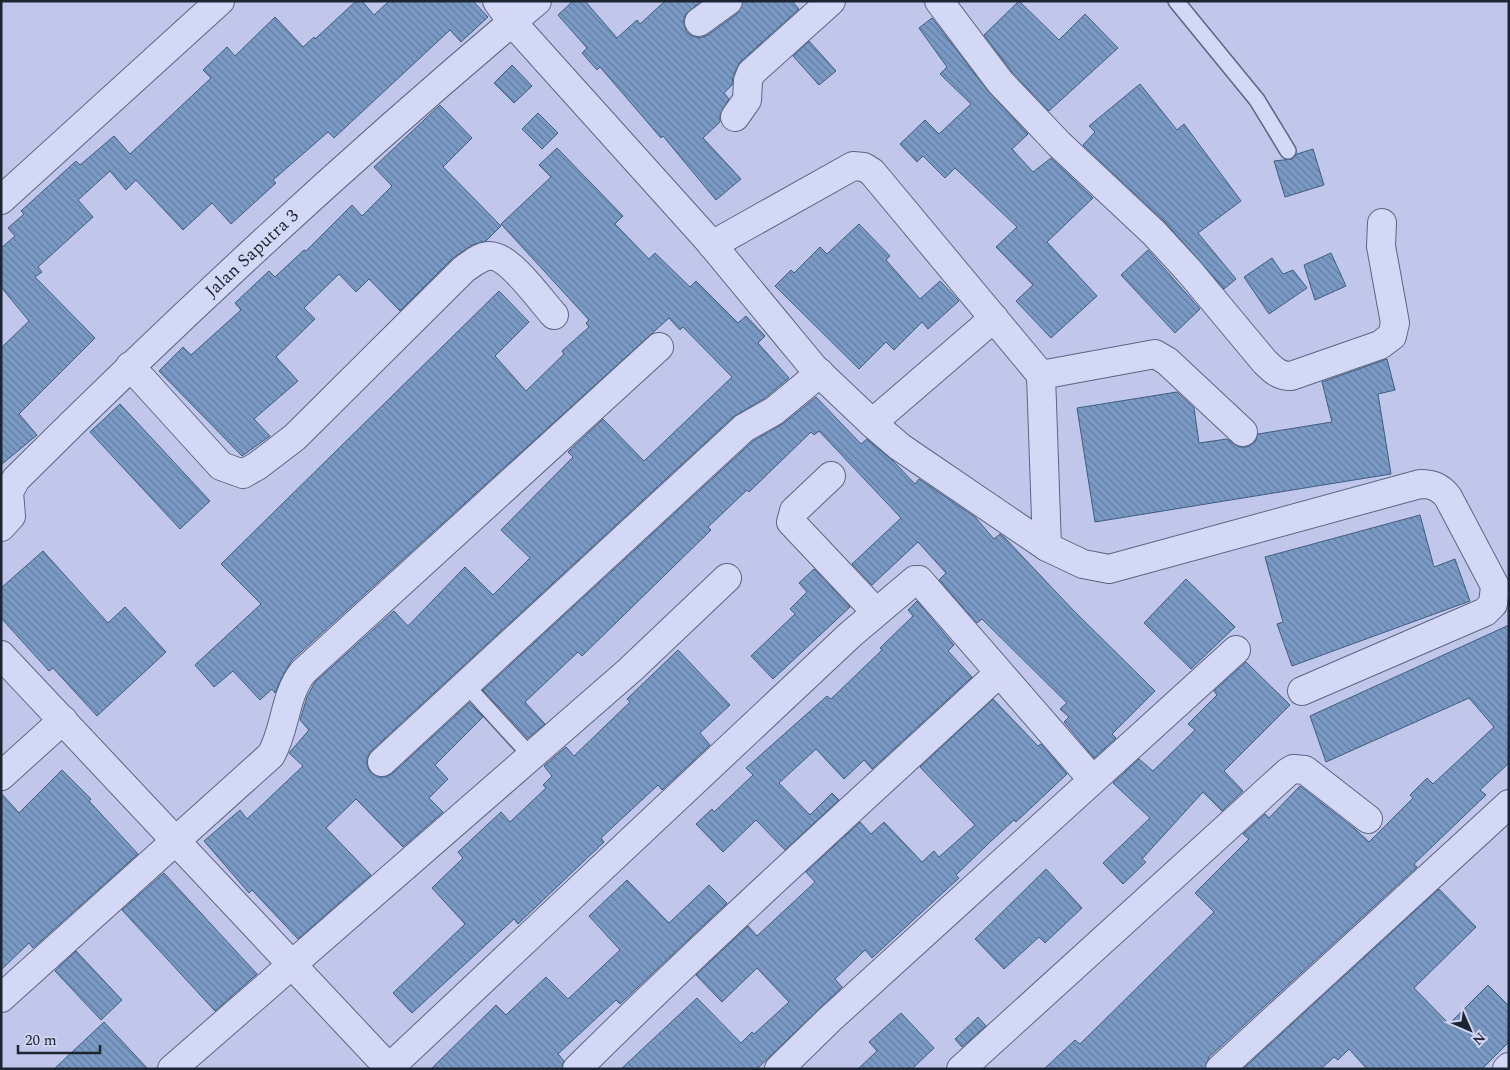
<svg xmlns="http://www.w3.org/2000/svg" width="1510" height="1070" font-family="Spectral,serif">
  <defs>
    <pattern id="building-back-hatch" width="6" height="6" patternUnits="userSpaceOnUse" patternTransform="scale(1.25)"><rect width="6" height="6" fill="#7a9ac5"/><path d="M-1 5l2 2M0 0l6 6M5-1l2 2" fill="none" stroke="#637da1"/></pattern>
  </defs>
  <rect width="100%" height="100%" fill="#c1c7ea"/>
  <g fill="url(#building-back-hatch)" stroke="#425d7f">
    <path d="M 356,1 L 362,1 L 374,15 L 389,1 L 473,1 L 488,17 L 461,42 L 450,30 L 334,138 L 328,132 L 273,180 L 276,183 L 231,224 L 212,203 L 183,230 L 136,180 L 126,190 L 110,171 L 78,200 L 93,217 L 38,267 L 42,272 L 35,277 L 95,338 L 19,414 L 37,435 L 1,465 L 1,348 L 29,321 L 1,287 L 1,248 L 15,236 L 8,228 L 24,214 L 21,211 L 76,161 L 80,165 L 114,136 L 130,154 L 211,78 L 203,70 L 227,47 L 235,56 L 275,17 L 303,47 L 314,37 L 315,39 Z"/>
    <path d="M 573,1 L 585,1 L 617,38 L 637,20 L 640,24 L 665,1 L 701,1 L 685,15 L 683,23 L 687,32 L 692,36 L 700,38 L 708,35 L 737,14 L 743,1 L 792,1 L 799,9 L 740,62 L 733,76 L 732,85 L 724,93 L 729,99 L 720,115 L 720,122 L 703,138 L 741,179 L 716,200 L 663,136 L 661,138 L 600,67 L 597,70 L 582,53 L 587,48 L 558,15 Z"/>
    <path d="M 1019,1 L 1059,40 L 1085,14 L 1118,48 L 1049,111 L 1012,72 L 984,35 Z"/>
    <path d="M 932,18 L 988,91 L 1028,134 L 1012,149 L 1033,172 L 1051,158 L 1093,198 L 1047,242 L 1097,296 L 1051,338 L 1016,301 L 1033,285 L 996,247 L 1017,227 L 955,168 L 945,178 L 923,156 L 917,162 L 900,144 L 925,120 L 939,134 L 971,104 L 940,74 L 947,67 L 919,28 Z"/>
    <path d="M 809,41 L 836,71 L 819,85 L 793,56 Z"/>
    <path d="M 512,65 L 532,86 L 514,103 L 494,83 Z"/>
    <path d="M 1140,84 L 1177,130 L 1184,124 L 1241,201 L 1198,233 L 1236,279 L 1224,289 L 1165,222 L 1083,145 L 1095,132 L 1089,126 Z"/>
    <path d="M 440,105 L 472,138 L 443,167 L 501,226 L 486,241 L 472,245 L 453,258 L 400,311 L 369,279 L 356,292 L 339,274 L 304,308 L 315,319 L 276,357 L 298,381 L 254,419 L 270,436 L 242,456 L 159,371 L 183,347 L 191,355 L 241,310 L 235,303 L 269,271 L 275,277 L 304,250 L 306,251 L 352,205 L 362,216 L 392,186 L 374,167 Z"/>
    <path d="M 538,113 L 558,133 L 542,149 L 522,129 Z"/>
    <path d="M 557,148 L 623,216 L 615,224 L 649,259 L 655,253 L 690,287 L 696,281 L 738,323 L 746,316 L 765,336 L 758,343 L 789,378 L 765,398 L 733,417 L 371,751 L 367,758 L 367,765 L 370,772 L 377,777 L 386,777 L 393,773 L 469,703 L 483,717 L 435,765 L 448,779 L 429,798 L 443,812 L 403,847 L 356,799 L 326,828 L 371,875 L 298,939 L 252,890 L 249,893 L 204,841 L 240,810 L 247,819 L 303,766 L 289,753 L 309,730 L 300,720 L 307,697 L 315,682 L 394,611 L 408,626 L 465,567 L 493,595 L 530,558 L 501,530 L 573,457 L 568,452 L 603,419 L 644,461 L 732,377 L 683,327 L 680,330 L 669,318 L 292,660 L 283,675 L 275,693 L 272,689 L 260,700 L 233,671 L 214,687 L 195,665 L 261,604 L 221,564 L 499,291 L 529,322 L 495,356 L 526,391 L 564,354 L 562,351 L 589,327 L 586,323 L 589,320 L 501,224 L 551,177 L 539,165 Z"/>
    <path d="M 1313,149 L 1324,185 L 1285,197 L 1274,161 L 1292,159 L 1297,154 Z"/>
    <path d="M 859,224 L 890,256 L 886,260 L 920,299 L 940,281 L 959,301 L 928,329 L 922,322 L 894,350 L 886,342 L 859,369 L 775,286 L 791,270 L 794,273 L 820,247 L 827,254 Z"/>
    <path d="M 1148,250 L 1200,309 L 1175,333 L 1121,275 Z"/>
    <path d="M 1331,253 L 1346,286 L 1315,300 L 1304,265 Z"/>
    <path d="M 1272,258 L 1283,274 L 1293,270 L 1307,288 L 1269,314 L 1244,277 Z"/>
    <path d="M 1387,359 L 1395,390 L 1378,394 L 1391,474 L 1095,522 L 1077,408 L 1177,392 L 1194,408 L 1199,443 L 1227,439 L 1239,447 L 1247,447 L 1255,442 L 1258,434 L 1332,422 L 1322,382 Z"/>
    <path d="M 816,397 L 861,444 L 867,439 L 893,461 L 915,484 L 919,479 L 975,517 L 994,539 L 1000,534 L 1005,538 L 1073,610 L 1155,691 L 1112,734 L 1116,738 L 1094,758 L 1064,722 L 1069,717 L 1060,709 L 1067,703 L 982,619 L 977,623 L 939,580 L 946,573 L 918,542 L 872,585 L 852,564 L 901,518 L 819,431 L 814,435 L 811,432 L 749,492 L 747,490 L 708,527 L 711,530 L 582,656 L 578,652 L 525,702 L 545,724 L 528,738 L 483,690 L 753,441 L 784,423 Z"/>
    <path d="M 120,404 L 210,501 L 180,529 L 90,432 Z"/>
    <path d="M 1420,515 L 1434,567 L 1455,559 L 1470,601 L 1292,666 L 1277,624 L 1283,622 L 1265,557 Z"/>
    <path d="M 43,551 L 108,623 L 125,607 L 166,652 L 97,716 L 53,668 L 49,671 L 1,618 L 1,588 Z"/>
    <path d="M 814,569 L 850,607 L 773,679 L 751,656 L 795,614 L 790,609 L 807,592 L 799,583 Z"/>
    <path d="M 1186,579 L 1235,627 L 1191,669 L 1144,623 Z"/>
    <path d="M 917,601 L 954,645 L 948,651 L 972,677 L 872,769 L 864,760 L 844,779 L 816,749 L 779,783 L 810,815 L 832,793 L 839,800 L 785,850 L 756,820 L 723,852 L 696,824 L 712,809 L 714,812 L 753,775 L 746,768 L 827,696 L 831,699 L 882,650 L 880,648 L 913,616 L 908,610 Z"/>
    <path d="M 1509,625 L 1509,763 L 1480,790 L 1486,795 L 1414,864 L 1417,867 L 1209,1057 L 1205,1069 L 1044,1069 L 1075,1040 L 1080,1044 L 1214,912 L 1195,893 L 1249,839 L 1243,834 L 1265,814 L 1269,818 L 1300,786 L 1355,829 L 1369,842 L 1413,798 L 1410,795 L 1427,778 L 1433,784 L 1494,727 L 1469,698 L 1326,762 L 1310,716 Z"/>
    <path d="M 678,650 L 730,705 L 700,733 L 710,745 L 662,790 L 658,785 L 601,838 L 604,842 L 518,924 L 514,919 L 412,1013 L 393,993 L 465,924 L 432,888 L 463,858 L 458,852 L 501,812 L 510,822 L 546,788 L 543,785 L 552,776 L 544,766 L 566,747 L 574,756 L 630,702 L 627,699 Z"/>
    <path d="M 1246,662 L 1290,705 L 1224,771 L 1243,791 L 1222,811 L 1203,792 L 1142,859 L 1146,862 L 1123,884 L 1103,863 L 1150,818 L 1113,783 L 1139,759 L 1153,771 L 1195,730 L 1188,724 L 1217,695 L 1214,691 Z"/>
    <path d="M 993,699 L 1038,746 L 1041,744 L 1067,774 L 1016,822 L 1014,820 L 989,843 L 956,875 L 959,878 L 872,958 L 865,950 L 835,979 L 842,987 L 757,1069 L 621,1069 L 697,998 L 741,1043 L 752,1032 L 754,1034 L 789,1002 L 757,968 L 722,1002 L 696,975 L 748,926 L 757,936 L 815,882 L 806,872 L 860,822 L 871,834 L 884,822 L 922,862 L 934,851 L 939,857 L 975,825 L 920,767 Z"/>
    <path d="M 62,770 L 91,799 L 89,801 L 138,854 L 33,948 L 29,943 L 1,970 L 1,793 L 19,813 Z"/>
    <path d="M 1046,869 L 1082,908 L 1045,943 L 1039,937 L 1004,969 L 975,939 Z"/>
    <path d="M 164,873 L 257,974 L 215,1011 L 122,910 Z"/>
    <path d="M 627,880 L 669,923 L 709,885 L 727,903 L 620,1004 L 616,1000 L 558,1054 L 564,1061 L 562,1069 L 431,1069 L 496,1005 L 506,1015 L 546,977 L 568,999 L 620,950 L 589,916 Z"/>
    <path d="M 1439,889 L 1476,927 L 1414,988 L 1449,1024 L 1488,985 L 1509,1006 L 1509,1042 L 1482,1069 L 1367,1069 L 1349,1049 L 1338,1060 L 1334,1057 L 1321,1069 L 1243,1069 Z"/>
    <path d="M 76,951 L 122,1000 L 101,1020 L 55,971 Z"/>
    <path d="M 901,1013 L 934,1048 L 912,1069 L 858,1069 L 877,1051 L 869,1042 Z"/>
    <path d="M 978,1017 L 986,1026 L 962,1047 L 955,1039 Z"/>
    <path d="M 104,1022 L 148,1069 L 54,1069 Z"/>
  </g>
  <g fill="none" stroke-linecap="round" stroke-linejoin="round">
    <g stroke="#5a6682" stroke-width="18">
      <g id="service">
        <path d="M 1176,1 L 1257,100 L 1288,151"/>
        <path d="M 466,685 L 531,756"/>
      </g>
    </g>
    <g stroke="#5a6682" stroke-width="30">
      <g id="minor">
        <path d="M 497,1 L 512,22 L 709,241 L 814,368 L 872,423 L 900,447 L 1047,547 L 1083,564 L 1109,569 L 1420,484 C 1433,484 1440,487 1448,497 L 1495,586 L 1493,604 L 1485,612 L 1302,691"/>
        <path d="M 939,1 L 1000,82 L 1059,144 L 1154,233 L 1189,271 L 1264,361 C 1272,369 1278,376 1291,376 L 1380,345 L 1392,336 L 1395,323 L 1381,246 L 1382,223"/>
        <path d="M 699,22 L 728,1"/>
        <path d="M 735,117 L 747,100 L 748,81 L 751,73 L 831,1"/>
        <path d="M 1,200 L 220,1"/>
        <path d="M 712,245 L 853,166 L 864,167 L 872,172 L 1041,375"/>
        <path d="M 130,366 L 221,466 L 243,474 L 257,466 L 295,437 L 464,269 C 472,264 479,257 488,256 C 508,253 541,301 554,315"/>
        <path d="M 872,423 L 994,318"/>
        <path d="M 831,476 L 794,511 L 791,522 L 876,612"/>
        <path id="s1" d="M 1,527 L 11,516 L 9,492 L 16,479 C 183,313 357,152 537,1"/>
        <path d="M 1047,547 L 1041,375 L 1155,354 L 1167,361 L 1243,432"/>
        <path d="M 1,655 L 390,1069"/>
        <path d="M 382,762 L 744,428 L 774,411 L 820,373"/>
        <path d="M 1,776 L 63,720"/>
        <path d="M 1,998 L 271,755 C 286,729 284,696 303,672 L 659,347"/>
        <path d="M 172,1069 L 630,670 L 727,578"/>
        <path d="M 388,1069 L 851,634 L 915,580 L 919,580 L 1092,779"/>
        <path d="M 577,1069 C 714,933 858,804 999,673"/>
        <path d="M 779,1069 L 829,1020 L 1236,650"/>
        <path d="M 961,1069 L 1288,772 L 1293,769 L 1305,770 L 1368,819"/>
        <path d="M 1220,1069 L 1509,804"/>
        <path d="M 1507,1069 L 1509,1067"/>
      </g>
    </g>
    <use href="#service" stroke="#d3d8f6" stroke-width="15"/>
    <use href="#minor" stroke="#d3d8f6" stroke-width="28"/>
  </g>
  <g text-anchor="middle" stroke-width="4.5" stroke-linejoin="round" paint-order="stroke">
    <g font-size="18" fill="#1d2533" stroke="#d0d4f2">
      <text dy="6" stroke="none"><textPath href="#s1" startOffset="380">Jalan Saputra 3</textPath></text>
    </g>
  </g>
  <rect width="1510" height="1070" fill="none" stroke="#1d2533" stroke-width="5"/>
  <g transform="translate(1470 1030) rotate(135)" stroke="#d0d4f2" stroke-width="4" paint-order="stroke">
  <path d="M0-4L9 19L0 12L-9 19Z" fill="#1d2533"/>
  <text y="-8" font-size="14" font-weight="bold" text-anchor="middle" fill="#1d2533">N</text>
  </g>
  <path d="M18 1045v8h82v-8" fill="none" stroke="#1d2533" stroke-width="2.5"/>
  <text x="25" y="1045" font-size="15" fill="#1d2533" stroke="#d0d4f2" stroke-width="4" paint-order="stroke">20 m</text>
</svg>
